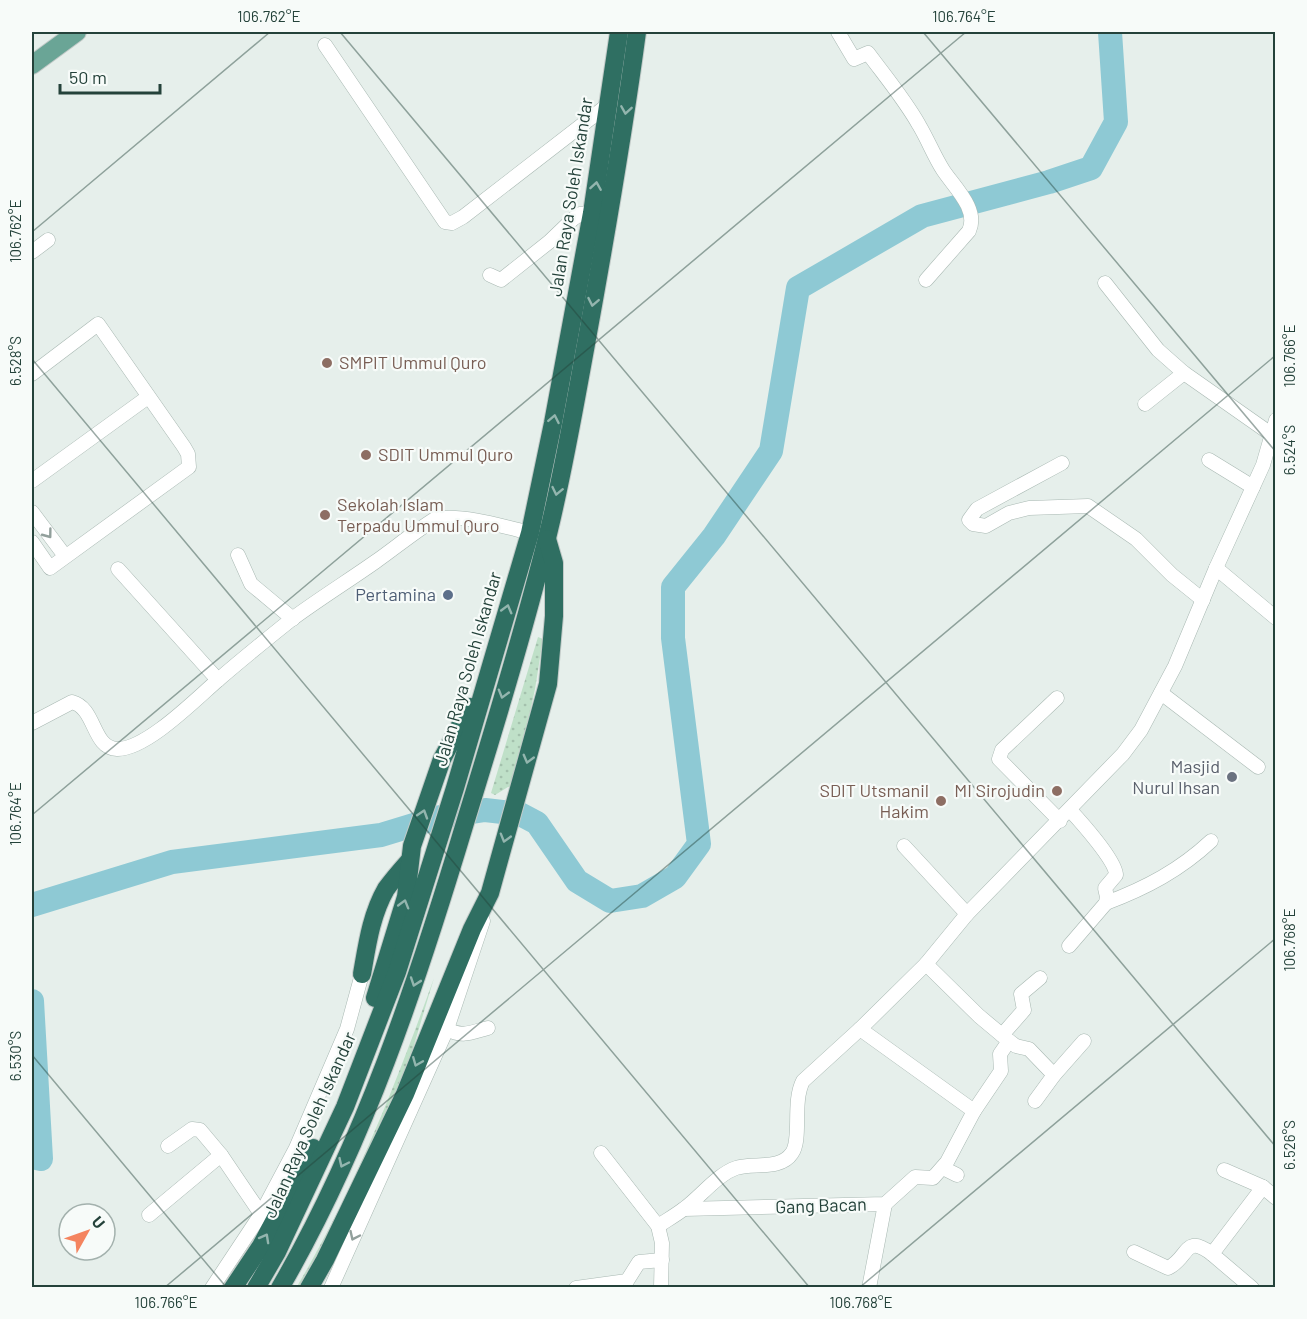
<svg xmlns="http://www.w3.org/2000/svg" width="1307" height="1319" font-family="Barlow,sans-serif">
  <defs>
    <pattern id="grass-dots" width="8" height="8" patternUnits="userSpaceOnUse" patternTransform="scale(1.5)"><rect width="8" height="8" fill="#bfe0c8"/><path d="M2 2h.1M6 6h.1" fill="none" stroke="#a4c1ad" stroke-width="1.8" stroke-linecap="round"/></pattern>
  </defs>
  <rect width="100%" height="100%" fill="#e6efeb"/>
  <g fill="url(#grass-dots)">
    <path d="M 538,637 L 543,639 L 535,689 L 514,788 L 508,787 L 495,795 L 491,793 Z"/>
    <path d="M 434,978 L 406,1072 L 312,1287 L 296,1288 C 354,1191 396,1084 434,978 Z"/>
  </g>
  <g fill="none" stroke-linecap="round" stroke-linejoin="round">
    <g stroke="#8ec9d4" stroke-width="24">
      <path d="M 32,905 L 172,862 L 381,835 L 440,817 L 485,810 L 520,814 L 537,823 L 577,881 L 610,901 L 642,896 L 675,877 L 699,844 L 673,638 L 673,587 L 714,536 L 771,451 L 798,288 L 922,216 L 1049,182 L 1091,168 L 1116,122 L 1110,32"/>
      <path d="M 32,1001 L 41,1159 L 32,1157"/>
    </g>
    <g stroke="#a8b8b2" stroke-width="15">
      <g id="street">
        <path d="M 838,32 L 854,59 L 868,53 C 885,76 905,100 919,125 C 928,140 934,156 943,170 C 954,187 979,209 969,231 L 926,280"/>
        <path d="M 325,45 L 445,222 L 452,223 L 463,217 L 609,104"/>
        <path d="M 32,252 L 48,240"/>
        <path d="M 490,275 L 501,280 L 549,242 L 573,219 L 580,214 L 592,213"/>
        <path d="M 1105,283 L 1158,350 L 1184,373 L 1271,434"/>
        <path d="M 32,374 L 98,324 L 184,447 L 188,454 L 189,467 L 50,568 L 32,542"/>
        <path d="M 1145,404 L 1184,373"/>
        <path d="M 1209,460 L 1253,487"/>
        <path d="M 1062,463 L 977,509 L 969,520 L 973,524 L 986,526 L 1009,513 L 1029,508 L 1088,506 L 1136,539 L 1172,575 L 1203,600"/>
        <path d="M 32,481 L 148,397"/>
        <path d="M 32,512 L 65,556"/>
        <path d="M 238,555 L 251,584 L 293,619"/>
        <path d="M 1216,568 L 1276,618"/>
        <path d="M 118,569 L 218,680"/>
        <path d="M 1161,693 L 1258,767"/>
        <path d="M 1057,698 L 1002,750 L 999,759 L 1060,821"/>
        <path d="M 32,723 L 72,702 C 96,708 92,748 117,749 C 146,750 197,698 218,680 C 242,659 267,639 292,619 C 319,599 348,581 375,562 C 395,548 414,532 435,519 C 463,514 502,526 530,533"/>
        <path d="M 904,846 L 967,914"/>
        <path d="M 1106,903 C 1146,888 1180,870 1211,841"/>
        <path d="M 1069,946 L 1106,903 L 1107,897 L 1105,888 L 1116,875 C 1116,861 1081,822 1070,810"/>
        <path d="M 926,964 L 979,1016 L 1009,1041 L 1000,1054 L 1001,1071 L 974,1111"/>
        <path d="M 447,1029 C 462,1038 472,1032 488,1028"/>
        <path d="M 1002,1035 L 1024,1010 L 1021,994 L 1040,978"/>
        <path d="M 1009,1041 L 1016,1046 L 1029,1049 L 1054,1075"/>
        <path d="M 1035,1101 L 1054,1075 L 1084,1041"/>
        <path d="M 168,1146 L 192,1129 L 200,1130 L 221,1155 L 261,1214"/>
        <path d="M 601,1153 L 658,1226 L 662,1243 L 661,1288"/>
        <path d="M 943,1168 L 957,1175"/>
        <path d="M 1224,1170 L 1263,1187"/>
        <path d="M 684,1209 L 885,1204 L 915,1177 L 933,1178 L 947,1162 L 974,1111 L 860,1029"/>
        <path d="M 149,1215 L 221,1155"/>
        <path d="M 658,1226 C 667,1220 676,1215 685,1208 C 700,1197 718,1174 736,1168 C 753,1162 780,1171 792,1153 C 802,1139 792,1102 803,1081 L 860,1029 L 926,964 L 967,914 L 1123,754 L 1141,730 L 1175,666 L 1216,568 L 1263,465 L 1276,420"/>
        <path d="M 1134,1252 L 1168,1268 C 1189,1258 1184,1233 1212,1254"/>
        <path d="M 212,1288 L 261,1214 L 296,1148 L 347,1029 L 362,974"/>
        <path d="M 331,1288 L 447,1029 L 483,921"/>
        <path d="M 576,1288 L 627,1281 L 639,1262 L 662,1260"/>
        <path d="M 869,1288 L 885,1204"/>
        <path d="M 1252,1288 L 1212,1254 L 1263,1187 L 1276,1198"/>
      </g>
    </g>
    <g stroke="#c2cac8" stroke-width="20">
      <path id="primary" d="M 32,65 L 77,32"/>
    </g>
    <g stroke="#c2cac8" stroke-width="20">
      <g id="highway">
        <path d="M 362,974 C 367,946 371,915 386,889 C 393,879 402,869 410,860"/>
        <path d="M 375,998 L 406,897 L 412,846 L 442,759 L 470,707"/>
        <path d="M 233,1288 L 261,1246 L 313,1148"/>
        <path d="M 256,1288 L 277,1252 L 345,1107 L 397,972 L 455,788 L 530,533 L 553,423 L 592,213 L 619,32"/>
        <path d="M 280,1288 C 364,1143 417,983 465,823 C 494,729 523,634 547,538 C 563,474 574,409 586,344 C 605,240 623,136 637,32"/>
        <path d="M 309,1288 L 325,1260 L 405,1094 L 472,929 L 490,893 L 548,684 L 554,616 L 554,563 L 547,539"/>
      </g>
    </g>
    <use href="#street" stroke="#fff" stroke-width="14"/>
    <use href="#primary" stroke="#6aa596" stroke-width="18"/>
    <use href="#highway" stroke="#2f6f62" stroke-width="18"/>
  </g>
  <defs><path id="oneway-chevron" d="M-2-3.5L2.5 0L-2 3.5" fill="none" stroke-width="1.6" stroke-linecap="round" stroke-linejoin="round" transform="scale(1.5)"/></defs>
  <g stroke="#93b5ae">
    <use href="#oneway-chevron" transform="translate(626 110) rotate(99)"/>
    <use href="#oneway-chevron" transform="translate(596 186) rotate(-81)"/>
    <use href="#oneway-chevron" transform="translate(593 302) rotate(101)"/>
    <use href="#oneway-chevron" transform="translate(554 419) rotate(-79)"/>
    <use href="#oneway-chevron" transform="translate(557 491) rotate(102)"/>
    <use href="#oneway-chevron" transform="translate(507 609) rotate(-75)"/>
    <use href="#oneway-chevron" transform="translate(503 694) rotate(106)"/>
    <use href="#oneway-chevron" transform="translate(528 759) rotate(105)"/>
    <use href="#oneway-chevron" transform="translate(423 814) rotate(-72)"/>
    <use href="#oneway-chevron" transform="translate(505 838) rotate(106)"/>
    <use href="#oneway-chevron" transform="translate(404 904) rotate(-74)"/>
    <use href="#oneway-chevron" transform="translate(415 982) rotate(109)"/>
    <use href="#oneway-chevron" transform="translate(417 1062) rotate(112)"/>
    <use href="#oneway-chevron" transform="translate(343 1163) rotate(115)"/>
    <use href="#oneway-chevron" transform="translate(265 1238) rotate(-61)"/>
  </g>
  <g stroke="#92a09c">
    <use href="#oneway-chevron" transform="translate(48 534) rotate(53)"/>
    <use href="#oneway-chevron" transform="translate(354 1236) rotate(115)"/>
  </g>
  <path fill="none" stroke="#24423a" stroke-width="1.5" stroke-opacity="0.45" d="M 340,32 L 1276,1147M 923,32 L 1276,452M 32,232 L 270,32M 32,359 L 810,1288M 32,815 L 966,32M 32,1055 L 227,1288M 164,1288 L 1276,355M 859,1288 L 1276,938"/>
  <g fill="#8d6e63" stroke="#f7fbf9" stroke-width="2">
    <circle cx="327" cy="363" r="6"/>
    <circle cx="366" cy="455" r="6"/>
    <circle cx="325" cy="515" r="6"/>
    <circle cx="1057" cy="791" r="6"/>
    <circle cx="941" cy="801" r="6"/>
  </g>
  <circle fill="#5c6f8a" stroke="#f7fbf9" stroke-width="2" cx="448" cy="595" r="6"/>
  <circle fill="#6b7280" stroke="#f7fbf9" stroke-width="2" cx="1232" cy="777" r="6"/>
  <g text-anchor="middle" stroke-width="4.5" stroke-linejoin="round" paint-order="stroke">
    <g font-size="18" fill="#24423a" stroke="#f7fbf9">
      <text transform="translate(571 197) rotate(-81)" y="6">Jalan Raya Soleh Iskandar</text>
      <text transform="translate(468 669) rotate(-74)" y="6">Jalan Raya Soleh Iskandar</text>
      <text transform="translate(310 1125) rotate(-66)" y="6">Jalan Raya Soleh Iskandar</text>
      <text transform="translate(821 1206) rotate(-2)" y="6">Gang Bacan</text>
    </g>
    <g font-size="18" fill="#785e54" stroke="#f7fbf9" text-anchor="start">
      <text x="339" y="369">SMPIT Ummul Quro</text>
      <text x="378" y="461">SDIT Ummul Quro</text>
      <text x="337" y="511">Sekolah Islam<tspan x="337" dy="21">Terpadu Ummul Quro</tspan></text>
      <text x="929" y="797" text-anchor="end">SDIT Utsmanil<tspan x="929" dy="21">Hakim</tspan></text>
      <text x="1045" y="797" text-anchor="end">MI Sirojudin</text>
    </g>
    <g font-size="18" fill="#4e5e75" stroke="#f7fbf9" text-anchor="end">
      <text x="436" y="601">Pertamina</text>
    </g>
    <g font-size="18" fill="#5b616d" stroke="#f7fbf9" text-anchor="end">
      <text x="1220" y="773">Masjid<tspan x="1220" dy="21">Nurul Ihsan</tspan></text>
    </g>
  </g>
  <rect width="1307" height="1319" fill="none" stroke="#f7fbf9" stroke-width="66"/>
  <g transform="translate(87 1232) rotate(50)"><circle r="28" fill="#f7fbf9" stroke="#a3b1ad" stroke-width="1.5"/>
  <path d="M0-4.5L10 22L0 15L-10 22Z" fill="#f4845f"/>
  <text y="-9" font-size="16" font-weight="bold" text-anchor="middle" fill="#24423a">U</text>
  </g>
  <path d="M60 84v9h100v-9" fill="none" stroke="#24423a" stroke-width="3"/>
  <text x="69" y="84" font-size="18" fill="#24423a" stroke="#f7fbf9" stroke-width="4.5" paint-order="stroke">50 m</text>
  <rect x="33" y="33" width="1241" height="1253" fill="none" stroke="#24423a" stroke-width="2"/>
  <g font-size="15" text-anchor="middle" fill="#24423a">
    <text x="269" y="22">106.762°E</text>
    <text x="964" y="22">106.764°E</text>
    <text transform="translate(16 231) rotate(-90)" y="5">106.762°E</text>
    <text transform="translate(1290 356) rotate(-90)" y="5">106.766°E</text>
    <text transform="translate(16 361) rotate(-90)" y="5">6.528°S</text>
    <text transform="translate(1290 450) rotate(-90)" y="5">6.524°S</text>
    <text transform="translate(16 814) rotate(-90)" y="5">106.764°E</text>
    <text transform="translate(1290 940) rotate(-90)" y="5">106.768°E</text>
    <text transform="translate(16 1056) rotate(-90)" y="5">6.530°S</text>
    <text transform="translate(1290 1145) rotate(-90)" y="5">6.526°S</text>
    <text x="166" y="1308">106.766°E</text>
    <text x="861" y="1308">106.768°E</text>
  </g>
</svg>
